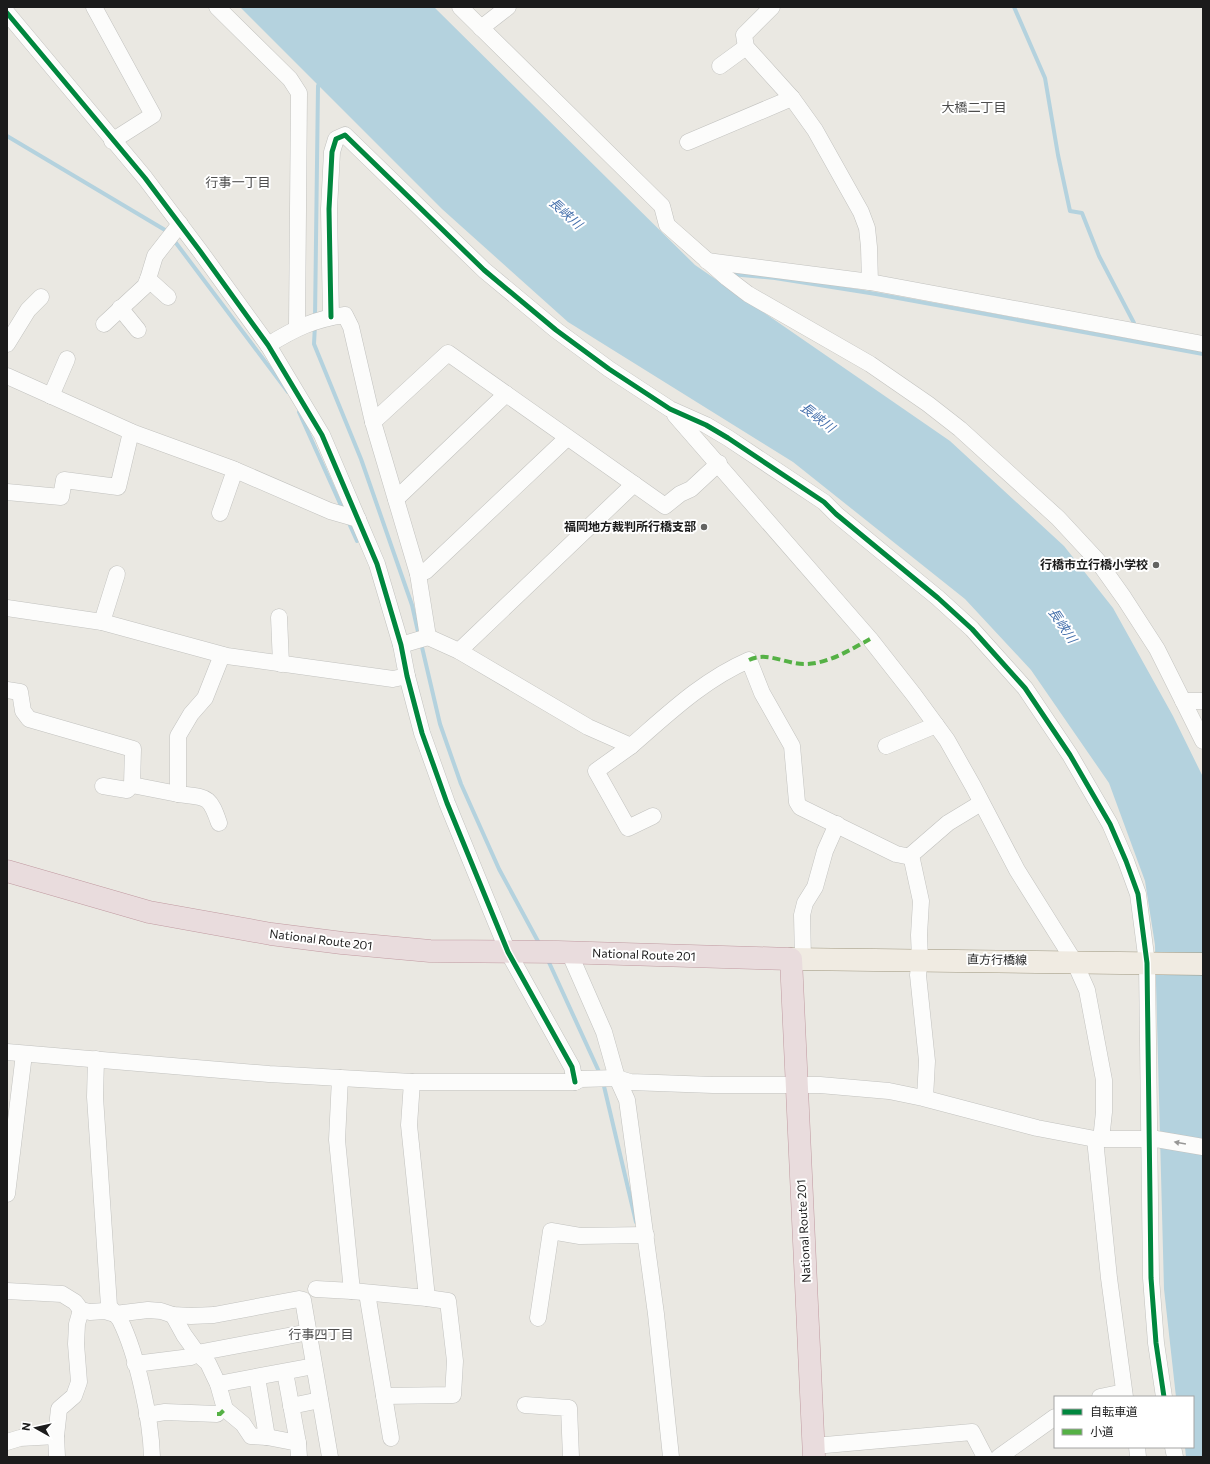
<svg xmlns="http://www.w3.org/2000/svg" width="1210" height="1464" font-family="Commissioner,'Noto Sans JP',sans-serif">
  <rect width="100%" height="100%" fill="#eae8e2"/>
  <path fill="#b4d2de" d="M 240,7 L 434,7 L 695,265 L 950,441 L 1064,546 L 1113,608 L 1173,716 L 1203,777 L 1203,1457 L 1186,1457 L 1185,1447 L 1193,1447 L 1193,1397 L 1176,1397 L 1164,1289 L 1155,945 L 1145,881 L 1109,783 L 1031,670 L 965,599 L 793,462 L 568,322 L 442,209 Z"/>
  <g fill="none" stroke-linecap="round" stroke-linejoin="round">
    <g stroke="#b4d2de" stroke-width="4">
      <path d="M 1014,7 L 1045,78 L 1058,155 L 1070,211 L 1082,213 L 1099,256 L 1134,323 L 1135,327"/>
      <path d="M 7,136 L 165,230 L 169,234"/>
      <path d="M 173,239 L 288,392"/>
      <path d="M 730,274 L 775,278 L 876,294 L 1203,354"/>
      <path d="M 315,319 L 318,86 L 321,80"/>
      <path d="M 315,325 L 314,344 L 361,459 L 412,605 L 419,636"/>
      <path d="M 299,412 L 343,510"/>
      <path d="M 348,521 L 357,541"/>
      <path d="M 421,643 L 440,724 L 461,784 L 499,869 L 540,945"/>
      <path d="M 547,958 L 601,1076"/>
      <path d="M 603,1082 L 636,1222"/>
    </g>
    <g stroke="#c2c2bf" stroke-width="17">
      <g id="street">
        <path d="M 94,7 L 153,115 L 112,141"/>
        <path d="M 217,7 L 290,79 L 299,93 L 297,327"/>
        <path d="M 460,7 L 662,206 L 667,225 L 727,278 L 748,294 L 870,364 L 928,404 L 960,429 L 1058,518 L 1097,560 L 1124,598 L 1157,649 L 1203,741"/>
        <path d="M 772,7 L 744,35 L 746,47 L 792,98 L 815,130 L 861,212 L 867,228 L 869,247 L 870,282"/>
        <path d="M 7,13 L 145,178 L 200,251 L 268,345 L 322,435 L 377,564 L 401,645 L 407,676 L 422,733 L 447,803 L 508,952 L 572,1067 L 575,1082"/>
        <path d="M 481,28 L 508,7"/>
        <path d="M 720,66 L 746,47"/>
        <path d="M 688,142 L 792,98"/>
        <path d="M 707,261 L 870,282 L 1203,344"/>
        <path d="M 168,297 L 148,279 L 155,256 L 180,224"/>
        <path d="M 120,308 L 138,330"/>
        <path d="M 331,317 L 329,209 L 332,152 L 336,139 L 345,135 L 484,270 L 556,330 L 609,369 L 670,409 L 706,425 L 728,438 L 824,502 L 836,514 L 938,598 L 972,629 L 1025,688 L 1070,755 L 1110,824 L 1126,861 L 1138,894 L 1147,963 L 1151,1278 L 1156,1343 L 1164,1397"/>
        <path d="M 104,324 L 145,286 L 148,279"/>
        <path d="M 7,344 L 28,310 L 41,297"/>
        <path d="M 268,345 C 294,329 314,319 345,315 L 351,327 L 373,422 L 418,574 L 428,637"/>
        <path d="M 7,376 L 134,433 L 233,469 L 330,511 L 358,519"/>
        <path d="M 51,396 L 67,359"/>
        <path d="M 675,415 L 870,639 L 914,695 L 947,740 L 973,786 L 1017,870 L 1074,961 L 1087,990 L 1104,1080 L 1104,1112 L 1101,1140"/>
        <path d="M 373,422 L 448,353 L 665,506 L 680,494 L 691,489 L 719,463"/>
        <path d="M 7,492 L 61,497 L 64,480 L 118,487 L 131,432"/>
        <path d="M 396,499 L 506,394"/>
        <path d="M 220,513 L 235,470"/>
        <path d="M 418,574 L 426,571 L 567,438"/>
        <path d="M 7,608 L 102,622 L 227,656 L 393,679 L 407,676"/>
        <path d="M 279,617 L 281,664"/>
        <path d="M 102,622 L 117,574"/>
        <path d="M 401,645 L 428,637 L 459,651 L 588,727 L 631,746 C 668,714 703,680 749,660 L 762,693 L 792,746 L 797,802 L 800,807 L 896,854 L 911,857"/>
        <path d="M 459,651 L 634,484"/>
        <path d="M 7,690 L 20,692 L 23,711 L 29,719 L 133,749 L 132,785"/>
        <path d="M 1183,701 L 1203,701"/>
        <path d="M 631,746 L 596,771 L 628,828 L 653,816"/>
        <path d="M 886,746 L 936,725"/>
        <path d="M 103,786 L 127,790 L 132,785 L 178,794"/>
        <path d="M 219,823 C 209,794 207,798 178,794 L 178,736 L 191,714 L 205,698 L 222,655"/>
        <path d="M 569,952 L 604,1032 L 617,1078 L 627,1100 L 656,1314 L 671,1457"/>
        <path d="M 803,959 L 802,915 L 805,903 L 815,887 L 825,851 L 837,824"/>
        <path d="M 7,1052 L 269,1074 L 412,1082 L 575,1082 L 581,1079 L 617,1078 L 630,1082 L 713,1085 L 820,1085 L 889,1091 L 923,1098 L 1037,1128 L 1095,1139 L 1156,1139 L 1203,1147"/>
        <path d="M 96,1059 L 95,1097 L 109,1306 C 112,1310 117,1315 120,1320 C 137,1354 151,1419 152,1457"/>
        <path d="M 925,1098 L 927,1061 L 918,975 L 920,960 L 919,935 L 921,901 L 911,855 L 948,823 L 981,803"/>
        <path d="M 1095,1139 L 1109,1278 L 1125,1397"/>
        <path d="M 7,1194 L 24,1054"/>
        <path d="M 316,1289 L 352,1291 L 337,1140 L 340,1078"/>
        <path d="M 7,1291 L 62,1294 L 75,1302 L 81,1310 L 90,1312 L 105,1311 L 115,1314 L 148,1310 L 161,1311 L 173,1315 L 191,1316 L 214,1315 L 299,1299 L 303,1300 L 330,1457"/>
        <path d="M 352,1291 L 427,1298 L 409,1125 L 412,1082"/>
        <path d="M 367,1293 L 391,1438"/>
        <path d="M 173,1315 L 184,1335 L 197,1353 L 208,1363 L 218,1384 L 225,1409 L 243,1424 L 251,1436 L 267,1437 L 298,1443 L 299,1457"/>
        <path d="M 538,1318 L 551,1231 L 580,1236 L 646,1235"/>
        <path d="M 135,1364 L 191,1357 L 197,1353 L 309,1332"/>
        <path d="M 285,1372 L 298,1443"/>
        <path d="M 257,1377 L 267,1437"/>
        <path d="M 218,1384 L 314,1366"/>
        <path d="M 384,1396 L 453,1395 L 455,1361 L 448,1301 L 427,1298"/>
        <path d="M 1100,1397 L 1124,1392"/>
        <path d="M 525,1405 L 569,1408 L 571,1457"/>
        <path d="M 291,1406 L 320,1400"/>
        <path d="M 147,1415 L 165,1412 L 217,1414"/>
        <path d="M 7,1442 L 20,1438 L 56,1436"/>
        <path d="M 814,1446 L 972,1432 L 985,1457"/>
        <path d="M 1137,1447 L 1138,1457"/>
        <path d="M 1173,1447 L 1175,1457"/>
        <path d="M 57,1457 L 56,1436 L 59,1409 L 74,1396 L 79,1382 L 76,1344 L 77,1324 L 81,1310"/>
        <path d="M 999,1457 L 1055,1417"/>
      </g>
    </g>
    <g stroke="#9f9880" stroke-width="23">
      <path id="primary" d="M 791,959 L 1203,964"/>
    </g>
    <g stroke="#c09aa1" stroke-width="23">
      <path id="highway" d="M 7,871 L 149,912 L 271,934 L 342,943 L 430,951 L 558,952 L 791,959 L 814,1457"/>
    </g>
    <use href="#street" stroke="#fcfcfb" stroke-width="16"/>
    <use href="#primary" stroke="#f0ebe2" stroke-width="22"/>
    <use href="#highway" stroke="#e9dcdd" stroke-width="22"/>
    <g stroke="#55b145" stroke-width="4" stroke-dasharray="8 4" stroke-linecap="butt">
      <path d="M 749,660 C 767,651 785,664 804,664 C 828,664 850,650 870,639"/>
      <path d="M 217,1414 L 220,1414 L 225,1409"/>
    </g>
    <g stroke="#fff" stroke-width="8">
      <g id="cycleway">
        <path d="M 7,13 L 145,178 L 200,251 L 268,345 L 322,435 L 377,564 L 401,645 L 407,676 L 422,733 L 447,803 L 508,952 L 572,1067 L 575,1082"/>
        <path d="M 331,317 L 329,209 L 332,152 L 336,139 L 345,135 L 484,270 L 556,330 L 609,369 L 670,409 L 706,425 L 728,438 L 824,502 L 836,514 L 938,598 L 972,629 L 1025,688 L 1070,755 L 1110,824 L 1126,861 L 1138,894 L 1147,963 L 1151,1278 L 1156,1343 L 1164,1397"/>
      </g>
    </g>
    <use href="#cycleway" stroke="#00873e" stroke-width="5"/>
  </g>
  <defs><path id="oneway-solid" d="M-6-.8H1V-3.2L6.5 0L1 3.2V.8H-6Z"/></defs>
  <use fill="#979796" href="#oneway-solid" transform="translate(1180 1143) rotate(-170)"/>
  <g fill="#636361" stroke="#fff" stroke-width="1.5">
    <circle cx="704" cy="527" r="4"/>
    <circle cx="1156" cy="565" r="4"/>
  </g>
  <g text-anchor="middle" stroke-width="4" stroke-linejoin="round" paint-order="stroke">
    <g font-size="12" font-weight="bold" fill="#1b1b1b" stroke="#fff" text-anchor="end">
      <text x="696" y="531">福岡地方裁判所行橋支部</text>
      <text x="1148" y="569">行橋市立行橋小学校</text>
    </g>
    <g font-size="12" fill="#1b1b1b" stroke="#fff">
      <text transform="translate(321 940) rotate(7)" y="4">National Route 201</text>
      <text transform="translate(644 955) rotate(2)" y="4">National Route 201</text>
      <text transform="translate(997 960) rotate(1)" y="4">直方行橋線</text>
      <text transform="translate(804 1231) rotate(-93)" y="4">National Route 201</text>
    </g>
    <g font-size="13" fill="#4e4e4e" stroke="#fff">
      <text x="974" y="112">大橋二丁目</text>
      <text x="238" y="187">行事一丁目</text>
      <text x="321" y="1339">行事四丁目</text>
    </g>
    <g font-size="13" font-style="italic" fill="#4570ac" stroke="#fff">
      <text transform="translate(566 213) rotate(42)" y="5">長峡川</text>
      <text transform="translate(818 417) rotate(38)" y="5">長峡川</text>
      <text transform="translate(1063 625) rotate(56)" y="5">長峡川</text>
    </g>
  </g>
  <rect width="1210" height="1464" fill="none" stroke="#1b1b1b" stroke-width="16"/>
  <rect x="1054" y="1396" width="140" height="52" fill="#ffffff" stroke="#a4a4a4"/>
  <rect x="1062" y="1409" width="20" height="6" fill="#00873e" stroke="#a4a4a4"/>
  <text x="1090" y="1416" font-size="12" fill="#1b1b1b">自転車道</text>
  <rect x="1062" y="1429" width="20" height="6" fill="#55b145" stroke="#a4a4a4"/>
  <text x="1090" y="1436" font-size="12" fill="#1b1b1b">小道</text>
  <g transform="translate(36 1428) rotate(278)" stroke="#ffffff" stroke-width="3" paint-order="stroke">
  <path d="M0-3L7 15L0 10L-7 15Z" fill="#1b1b1b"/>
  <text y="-6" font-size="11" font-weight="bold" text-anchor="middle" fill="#1b1b1b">N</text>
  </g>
</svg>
